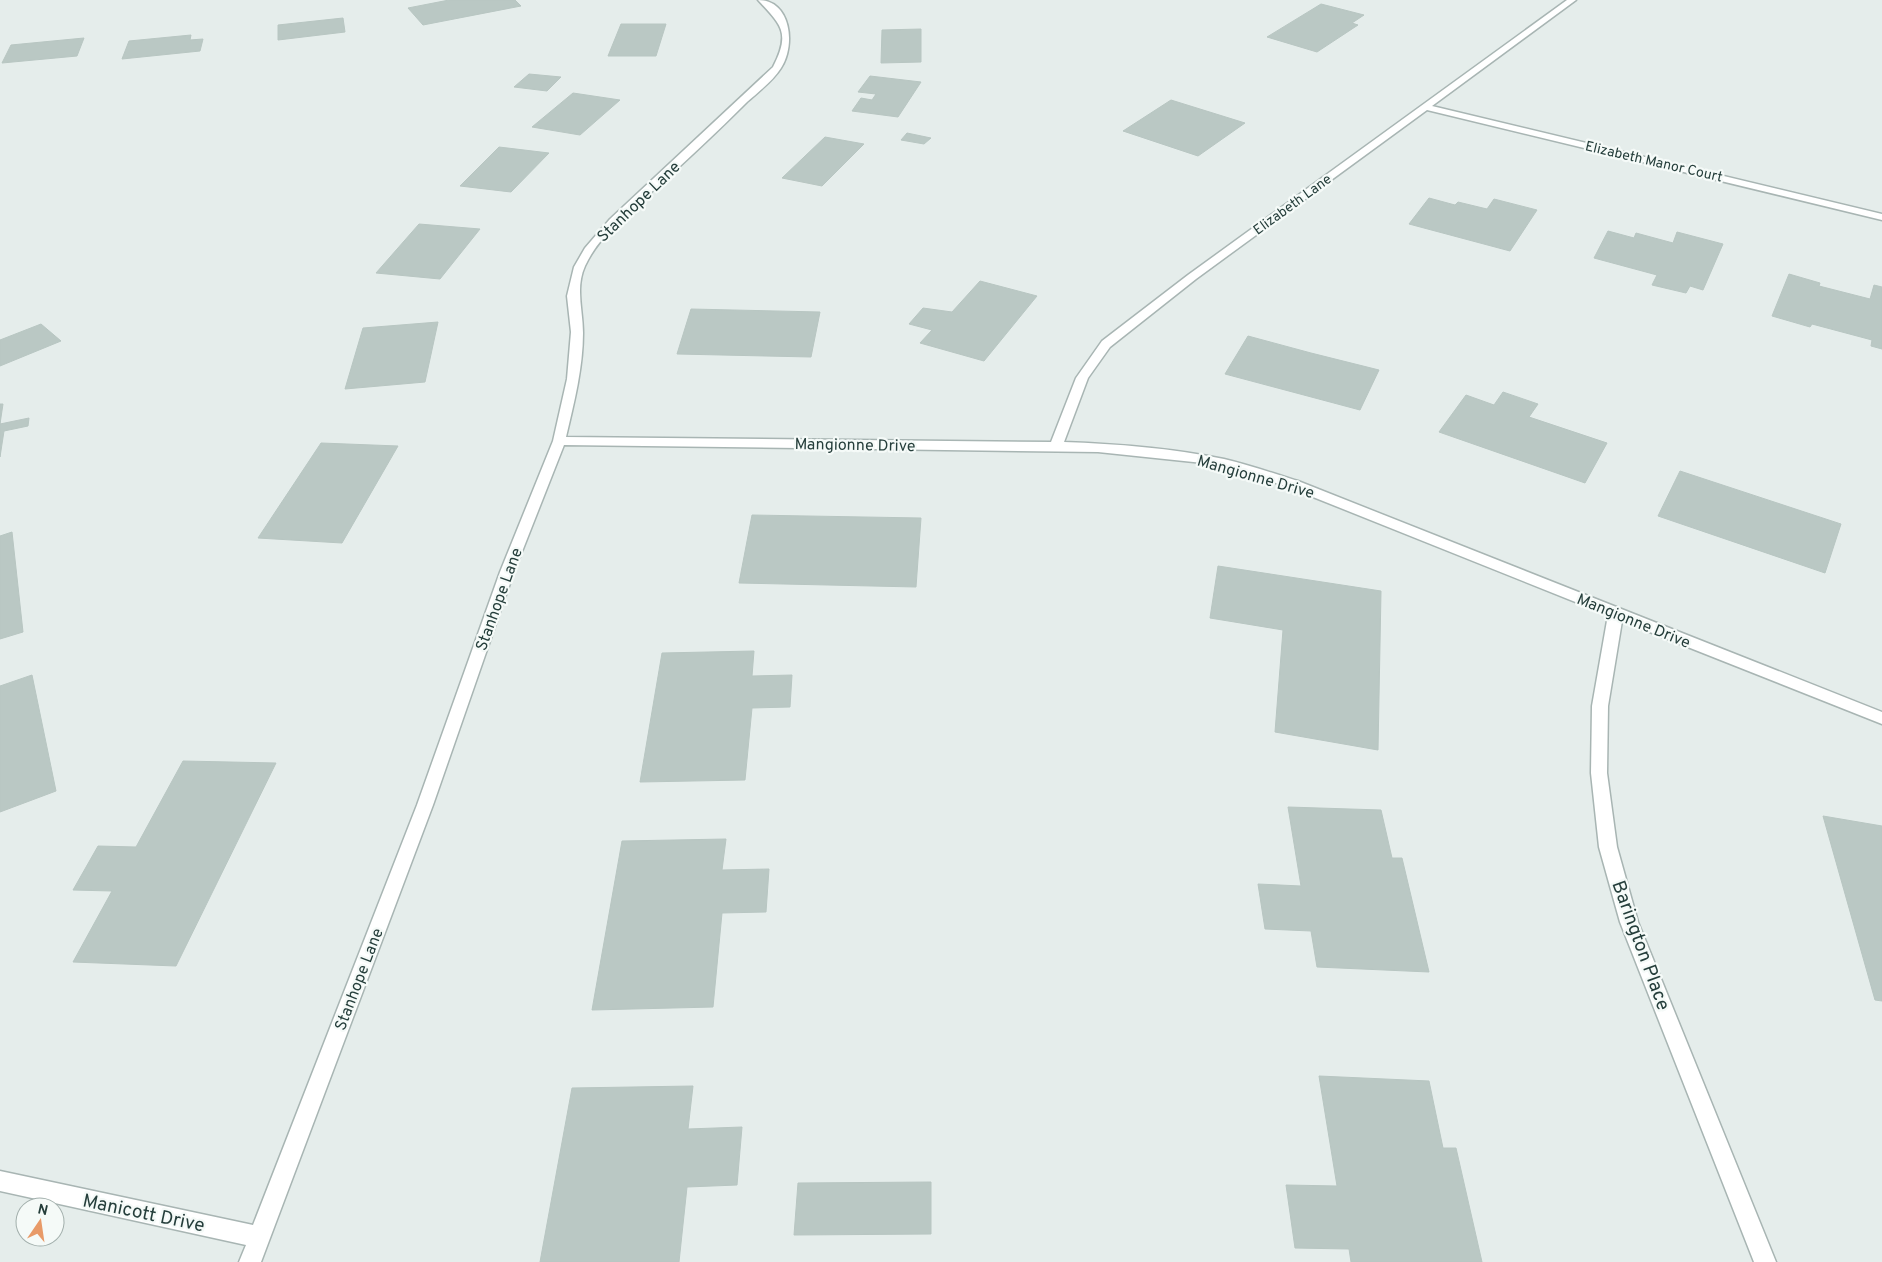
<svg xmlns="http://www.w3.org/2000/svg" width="1882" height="1262" font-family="Overpass,sans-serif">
  <rect width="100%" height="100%" fill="#e5edeb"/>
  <g fill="#bac8c4" stroke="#b8c6c2">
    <path d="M 449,0 L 515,0 L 521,6 L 423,25 L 408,8 Z"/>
    <path d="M 1321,4 L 1364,15 L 1352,23 L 1358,25 L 1317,52 L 1267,37 Z"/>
    <path d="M 343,18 L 345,32 L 278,40 L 278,25 Z"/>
    <path d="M 621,24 L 666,24 L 656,56 L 608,56 Z"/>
    <path d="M 921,29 L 921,62 L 881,63 L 882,30 Z"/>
    <path d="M 191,35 L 190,40 L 203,39 L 200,51 L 122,59 L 129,41 Z"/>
    <path d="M 84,38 L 77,56 L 2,63 L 11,45 Z"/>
    <path d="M 529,74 L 561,77 L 547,91 L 514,87 Z"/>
    <path d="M 870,76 L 921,82 L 898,117 L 852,111 L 861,98 L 872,100 L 876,94 L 858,92 Z"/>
    <path d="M 573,93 L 620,100 L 580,135 L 532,127 Z"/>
    <path d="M 1171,100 L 1245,123 L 1198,156 L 1123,131 Z"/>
    <path d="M 907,133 L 931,138 L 924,144 L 901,140 Z"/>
    <path d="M 825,137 L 864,144 L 822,186 L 782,178 Z"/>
    <path d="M 499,147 L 549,153 L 511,192 L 460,186 Z"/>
    <path d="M 1429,198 L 1455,205 L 1458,202 L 1487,209 L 1494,199 L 1537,210 L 1510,251 L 1409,224 Z"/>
    <path d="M 419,224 L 480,229 L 440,279 L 376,273 Z"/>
    <path d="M 1608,231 L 1634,238 L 1636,233 L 1673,243 L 1677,232 L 1723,244 L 1703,290 L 1690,286 L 1686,293 L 1652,285 L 1657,275 L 1594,258 Z"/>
    <path d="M 1789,274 L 1820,283 L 1819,286 L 1870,299 L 1874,285 L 1882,287 L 1882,349 L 1871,346 L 1872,340 L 1812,324 L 1810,327 L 1772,316 Z"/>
    <path d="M 980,281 L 1037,296 L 984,361 L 920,343 L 932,330 L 909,324 L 923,308 L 952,312 Z"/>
    <path d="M 691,309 L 820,312 L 811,357 L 677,354 Z"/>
    <path d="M 438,322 L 425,382 L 345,389 L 363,328 Z"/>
    <path d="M 41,324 L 61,341 L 0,366 L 0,340 Z"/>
    <path d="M 1248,336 L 1311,353 L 1379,370 L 1360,410 L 1225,374 Z"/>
    <path d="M 1503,392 L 1538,404 L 1529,417 L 1607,443 L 1585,483 L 1439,432 L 1466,395 L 1494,405 Z"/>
    <path d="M 0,404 L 3,404 L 0,424 L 29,418 L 28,426 L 4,431 L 0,457 Z"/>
    <path d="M 321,443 L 398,446 L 342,543 L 258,538 Z"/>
    <path d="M 1680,471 L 1841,524 L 1825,573 L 1658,516 Z"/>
    <path d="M 752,515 L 921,518 L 916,587 L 739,583 Z"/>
    <path d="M 12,532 L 23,632 L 0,639 L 0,536 Z"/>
    <path d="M 1218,566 L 1381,591 L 1378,750 L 1275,732 L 1283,630 L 1210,618 Z"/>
    <path d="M 754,651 L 752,676 L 792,675 L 790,707 L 752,708 L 745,780 L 640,782 L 662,653 Z"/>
    <path d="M 32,675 L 56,791 L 0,812 L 0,686 Z"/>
    <path d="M 183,761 L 276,763 L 176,966 L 73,962 L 112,891 L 73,890 L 98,846 L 136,847 Z"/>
    <path d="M 1288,807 L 1381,810 L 1392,858 L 1402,858 L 1429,972 L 1317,967 L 1311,931 L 1265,929 L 1258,884 L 1301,886 Z"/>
    <path d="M 1823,816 L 1882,826 L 1882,1001 L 1875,1000 Z"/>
    <path d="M 726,839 L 722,870 L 769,869 L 766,912 L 722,913 L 713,1007 L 592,1010 L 622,841 Z"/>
    <path d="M 1319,1076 L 1429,1081 L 1443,1148 L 1456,1148 L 1482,1262 L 1351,1262 L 1349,1249 L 1295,1248 L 1286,1185 L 1337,1186 Z"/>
    <path d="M 693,1086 L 688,1129 L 742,1127 L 737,1185 L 687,1187 L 679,1262 L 540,1262 L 572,1088 Z"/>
    <path d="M 931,1182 L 931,1234 L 794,1235 L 798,1183 Z"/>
  </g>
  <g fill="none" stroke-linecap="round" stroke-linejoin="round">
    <g stroke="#a8b5b3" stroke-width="3">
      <path id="minor" d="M 758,0 C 791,0 796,45 781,68 C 773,81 758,92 747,102 C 717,132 687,160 656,188 C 631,211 599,235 585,266 C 575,288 583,310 583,333 C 583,368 574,403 566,437 L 1051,442 L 1076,378 L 1102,341 L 1188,275 L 1567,0 L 1576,0 L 1432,106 L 1882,214 L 1882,220 L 1427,110 L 1196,279 L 1110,347 L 1088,378 L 1064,442 C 1118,444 1171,448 1224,459 C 1249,465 1273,473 1298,481 L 1882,712 L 1882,724 L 1622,621 L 1608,706 L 1607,773 L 1617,847 L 1638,922 L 1776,1262 L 1754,1262 L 1620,922 L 1599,847 L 1591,773 L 1592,706 L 1608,615 L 1288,487 L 1236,470 L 1203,463 L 1098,452 L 564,445 L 514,572 L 433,805 L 261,1262 L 239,1262 L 246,1245 L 0,1191 L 0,1171 L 253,1225 L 417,805 L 500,572 L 553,441 L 567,379 L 571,332 L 567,296 L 574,267 L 585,248 L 610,219 L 773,67 C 791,32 781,25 758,0 Z"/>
    </g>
    <use href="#minor" fill="#fff" fill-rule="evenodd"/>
  </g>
  <g text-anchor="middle" stroke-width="4.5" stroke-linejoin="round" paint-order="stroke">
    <g font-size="14" fill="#253e3b" stroke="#f5faf8">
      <text transform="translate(1654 161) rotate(13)" y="5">Elizabeth Manor Court</text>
      <text transform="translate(1292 204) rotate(-36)" y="5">Elizabeth Lane</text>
    </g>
    <g font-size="16" fill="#253e3b" stroke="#f5faf8">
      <text transform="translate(638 201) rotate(-44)" y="6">Stanhope Lane</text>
      <text transform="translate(855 444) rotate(1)" y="6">Mangionne Drive</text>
      <text transform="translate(1256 476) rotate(16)" y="6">Mangionne Drive</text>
      <text transform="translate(498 599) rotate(-70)" y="6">Stanhope Lane</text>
      <text transform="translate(1634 620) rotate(22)" y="6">Mangionne Drive</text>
      <text transform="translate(358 979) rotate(-69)" y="6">Stanhope Lane</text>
    </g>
    <g font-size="19" fill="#253e3b" stroke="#f5faf8">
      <text transform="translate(1642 945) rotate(70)" y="7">Barington Place</text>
      <text transform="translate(144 1212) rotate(12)" y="7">Manicott Drive</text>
    </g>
  </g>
  <g transform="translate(40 1222) rotate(13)"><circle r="24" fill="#f5faf8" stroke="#a2afac"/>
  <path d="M0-4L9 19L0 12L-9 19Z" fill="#e89a68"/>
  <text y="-8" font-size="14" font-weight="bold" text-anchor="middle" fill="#253e3b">N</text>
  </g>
</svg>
